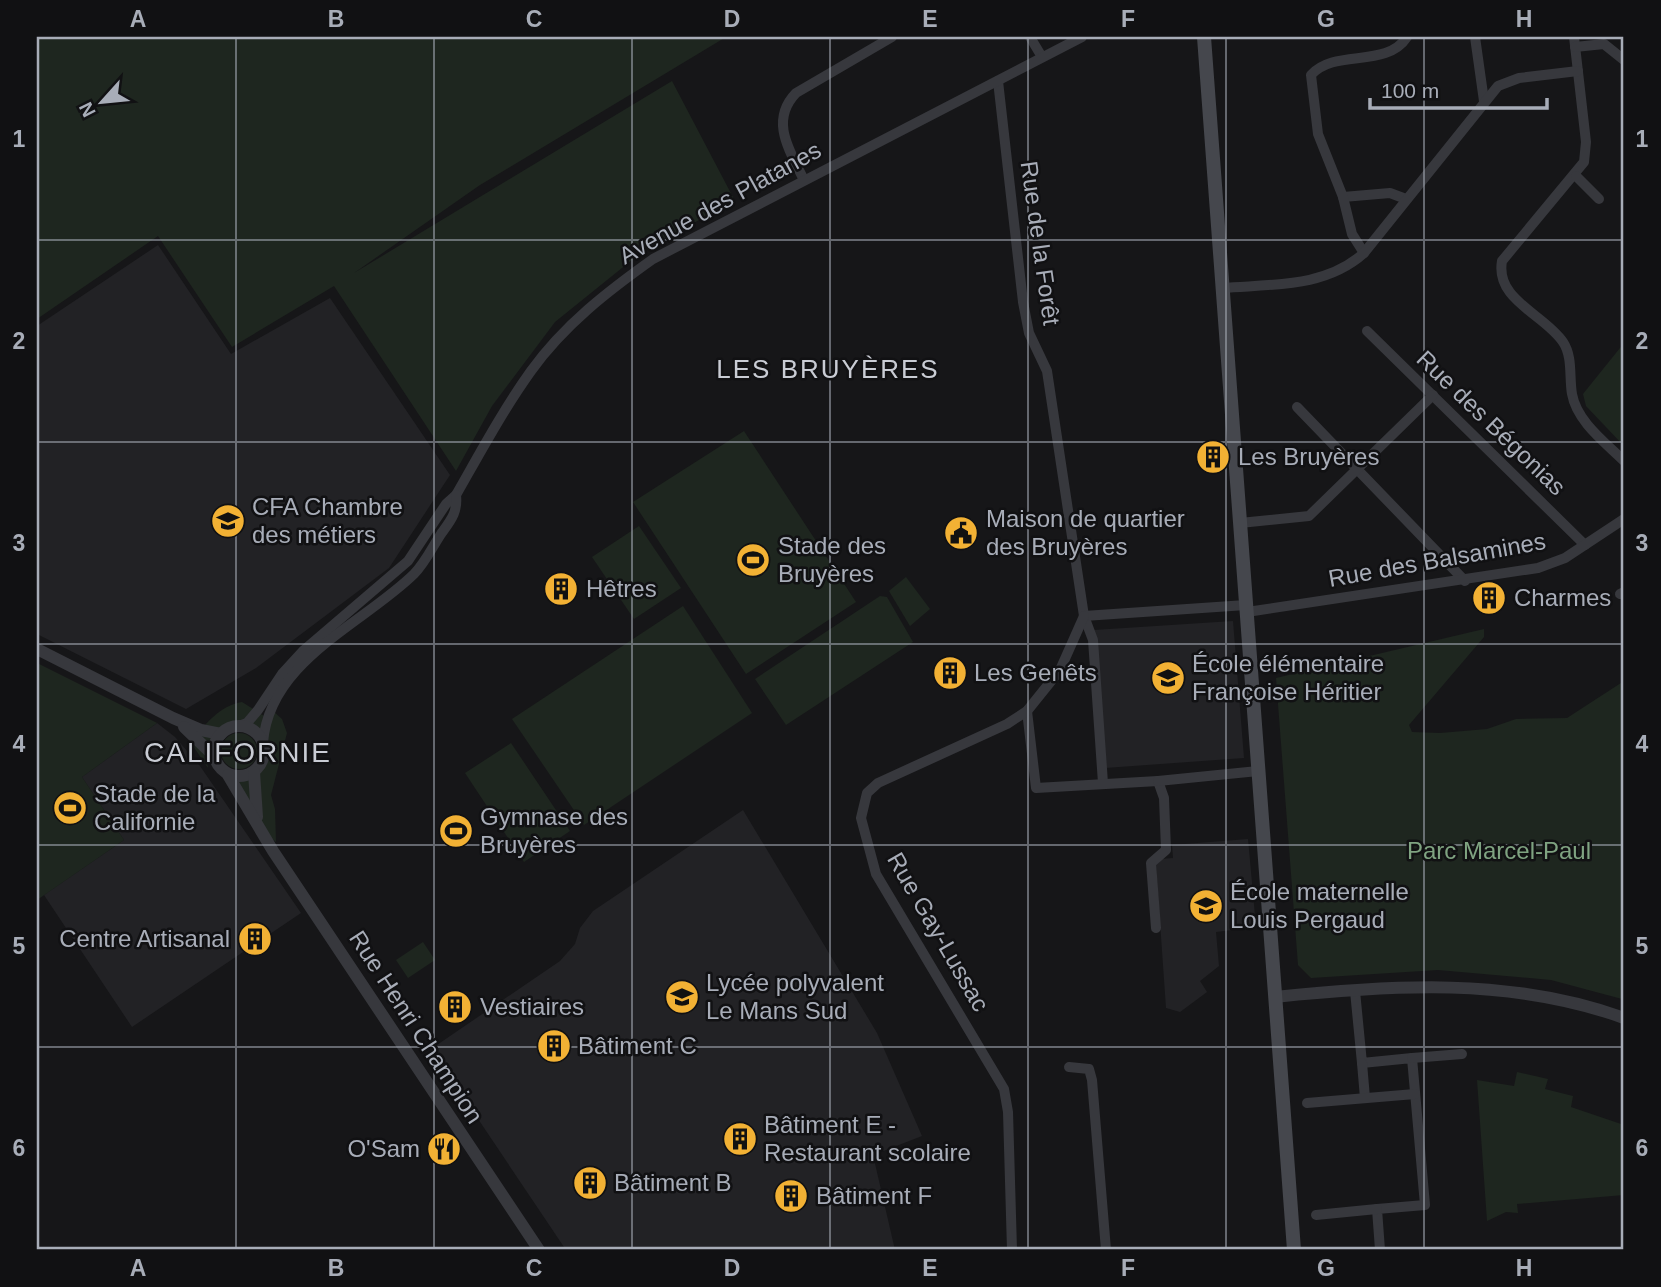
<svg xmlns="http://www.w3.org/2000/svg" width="1661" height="1287" font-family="Helvetica,sans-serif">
  <rect width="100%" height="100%" fill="#161618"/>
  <g fill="#222225">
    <path d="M 158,245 L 231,354 L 330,298 L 450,475 L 389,568 L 256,668 L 186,709 L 37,634 L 37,326 Z"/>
    <path d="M 1233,621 L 1244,758 L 1105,768 L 1094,630 Z"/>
    <path d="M 157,723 L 175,737 L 200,766 L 301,913 L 132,1027 L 44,895 L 124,840 L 82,777 Z"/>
    <path d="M 743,810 L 877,1033 L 922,1136 L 873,1155 L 895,1250 L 566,1250 L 431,1049 L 560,961 L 575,944 L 580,928 L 593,911 Z"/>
    <path d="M 1248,839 L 1256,927 L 1216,932 L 1219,966 L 1200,981 L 1207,992 L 1180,1012 L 1166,1008 L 1156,865 L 1160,859 L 1173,858 L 1172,845 Z"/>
  </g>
  <g fill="#1e261f">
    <path d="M 37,37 L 726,37 L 480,185 L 354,273 L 672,81 L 735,201 L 648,247 L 555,322 L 492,406 L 456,471 L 334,286 L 232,347 L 158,236 L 37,319 Z"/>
    <path d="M 1624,343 L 1624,446 L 1586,406 L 1583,394 Z"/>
    <path d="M 744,431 L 856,602 L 746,674 L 633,502 Z"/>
    <path d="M 639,526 L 681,588 L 634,619 L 592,557 Z"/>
    <path d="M 906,577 L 930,609 L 910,626 L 889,591 Z"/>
    <path d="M 880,596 L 887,597 L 913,642 L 786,725 L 755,679 Z"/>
    <path d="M 683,606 L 752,713 L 584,825 L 512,719 Z"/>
    <path d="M 1484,629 L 1484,637 L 1409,725 L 1412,732 L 1440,733 L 1487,729 L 1516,719 L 1567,718 L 1624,681 L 1624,984 L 1622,999 L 1551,980 L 1438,970 L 1311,978 L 1298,965 L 1276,678 Z"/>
    <path d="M 37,663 L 157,723 L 82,777 L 124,840 L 37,900 Z"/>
    <path d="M 242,702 L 269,719 L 272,710 L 282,719 L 287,733 L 271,795 L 275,809 L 276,842 L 259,828 L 228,775 C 265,784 279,738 244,727 L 226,729 L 214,747 L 206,749 L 208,768 L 193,746 C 200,726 221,705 242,702 Z"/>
    <circle cx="239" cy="751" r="18"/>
    <path d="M 511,743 L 570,831 L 524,862 L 465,773 Z"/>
    <path d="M 423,942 L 435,960 L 408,978 L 396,960 Z"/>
    <path d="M 1517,1072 L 1548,1079 L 1545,1089 L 1573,1096 L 1571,1107 L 1624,1125 L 1624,1195 L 1517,1204 L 1518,1213 L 1506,1212 L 1487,1221 L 1477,1080 L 1514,1086 Z"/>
  </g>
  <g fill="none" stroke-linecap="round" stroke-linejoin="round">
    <g stroke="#37383d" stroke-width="10">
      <path d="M 1030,37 L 1042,57"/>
      <path d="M 1475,37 L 1484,101"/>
      <path d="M 1574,37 L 1586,142 L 1584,162 L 1502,261 C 1495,300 1544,314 1563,342 C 1573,357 1569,377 1572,394 C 1577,422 1606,443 1624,461"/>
      <path d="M 1575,47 L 1604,44 L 1624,60"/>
      <path d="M 998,81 L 1023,302 L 1029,333 L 1047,371 L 1084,616 L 1093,640 L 1103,783"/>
      <path d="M 1576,176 L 1599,199"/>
      <path d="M 804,180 C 790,151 769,121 796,93 L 892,37"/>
      <path d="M 1343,197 L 1390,193 L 1406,199"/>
      <path d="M 1364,253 L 1352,234 L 1343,197 L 1318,134 L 1311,75 C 1335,48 1386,69 1407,37"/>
      <path d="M 1223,288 C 1272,284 1325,288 1364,253 L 1498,86 L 1519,78 L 1578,71"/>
      <path d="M 1367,331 L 1585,545"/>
      <path d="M 1297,407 L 1465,581"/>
      <path d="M 1240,523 L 1309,516 L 1433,395"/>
      <path d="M 1620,594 L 1624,592"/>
      <path d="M 1247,612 L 1538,568 L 1565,558 L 1624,519"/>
      <path d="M 1084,616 L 1246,605"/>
      <path d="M 1027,711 L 1036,788 L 1158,781 L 1164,798 L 1166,850 L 1151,863 L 1156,928"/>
      <path d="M 239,726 L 247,723 L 258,710 L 282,674 L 304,650 L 408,561 L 446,504 L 456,495 C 480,453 503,410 531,371 C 564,325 608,291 653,259 L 1082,37"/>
      <path d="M 263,743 C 269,661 363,624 414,574 C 425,563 433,546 441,534 C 451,520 458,512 456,495"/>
      <path d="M 1158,781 L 1258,771"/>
      <path d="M 1355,991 L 1362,1063 L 1412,1058 L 1425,1205 L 1377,1209 L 1380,1250"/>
      <path d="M 1412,1058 L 1462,1054"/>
      <path d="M 1362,1063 L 1365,1098"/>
      <path d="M 1069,1067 L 1089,1069 L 1092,1080 L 1106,1250"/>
      <path d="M 1307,1103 L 1415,1094"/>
      <path d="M 1316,1215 L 1377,1209"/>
      <path d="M 1012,1250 L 1008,1112 L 1004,1089 L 876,874 L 861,818 L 867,793 L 878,783 L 1007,724 L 1027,711 L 1060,670 L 1084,616"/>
    </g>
    <g stroke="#37383d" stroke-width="12">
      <path d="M 37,649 L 173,718 L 201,730 L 221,734"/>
      <circle cx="239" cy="751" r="25"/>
      <path d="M 184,727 L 214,756"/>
      <path d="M 254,772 L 257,817"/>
      <path d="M 228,775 L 273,851 L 539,1250"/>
      <path d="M 1275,997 C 1392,985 1511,977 1624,1018"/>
    </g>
    <path stroke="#45474d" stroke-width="14" d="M 1204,37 L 1294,1250"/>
  </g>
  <path fill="none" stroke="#a8adb8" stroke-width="2" stroke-opacity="0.55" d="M 236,37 L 236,1250M 434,37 L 434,1250M 632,37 L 632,1250M 830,37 L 830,1250M 1028,37 L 1028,1250M 1226,37 L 1226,1250M 1424,37 L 1424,1250M 37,240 L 1624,240M 37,442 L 1624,442M 37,644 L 1624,644M 37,845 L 1624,845M 37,1047 L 1624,1047"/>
  <defs>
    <g id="building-disc" transform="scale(1.75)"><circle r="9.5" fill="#f2b134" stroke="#111113"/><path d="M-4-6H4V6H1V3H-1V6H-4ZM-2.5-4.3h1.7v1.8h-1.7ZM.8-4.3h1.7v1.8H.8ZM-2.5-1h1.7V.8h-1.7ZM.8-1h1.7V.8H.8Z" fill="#111"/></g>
    <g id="school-disc" transform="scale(1.75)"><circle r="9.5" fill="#f2b134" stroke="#111113"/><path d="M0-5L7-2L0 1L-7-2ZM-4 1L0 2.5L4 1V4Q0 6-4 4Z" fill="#111"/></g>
    <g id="civic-disc" transform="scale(1.75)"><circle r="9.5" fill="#f2b134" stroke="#111113"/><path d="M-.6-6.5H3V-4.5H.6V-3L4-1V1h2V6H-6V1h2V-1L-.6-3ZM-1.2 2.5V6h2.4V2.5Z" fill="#111"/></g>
    <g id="stadium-disc" transform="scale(1.75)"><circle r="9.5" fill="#f2b134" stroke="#111113"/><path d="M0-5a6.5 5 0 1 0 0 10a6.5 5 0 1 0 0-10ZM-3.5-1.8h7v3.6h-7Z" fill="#111"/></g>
    <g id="restaurant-disc" transform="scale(1.75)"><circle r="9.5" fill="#f2b134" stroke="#111113"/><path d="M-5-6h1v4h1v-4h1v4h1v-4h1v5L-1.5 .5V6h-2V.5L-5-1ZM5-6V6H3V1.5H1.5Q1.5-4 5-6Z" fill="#111"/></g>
  </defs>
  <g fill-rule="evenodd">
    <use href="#building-disc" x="1213" y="457"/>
    <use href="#school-disc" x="228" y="521"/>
    <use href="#civic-disc" x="961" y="533"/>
    <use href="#stadium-disc" x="753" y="560"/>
    <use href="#building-disc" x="561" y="589"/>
    <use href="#building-disc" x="1489" y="598"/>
    <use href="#building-disc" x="950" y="673"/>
    <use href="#school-disc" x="1168" y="678"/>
    <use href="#stadium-disc" x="70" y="808"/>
    <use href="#stadium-disc" x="456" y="831"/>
    <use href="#school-disc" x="1206" y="906"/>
    <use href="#building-disc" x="255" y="939"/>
    <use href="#school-disc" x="682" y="997"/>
    <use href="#building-disc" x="455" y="1007"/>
    <use href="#building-disc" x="554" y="1046"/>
    <use href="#building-disc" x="740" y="1139"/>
    <use href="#restaurant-disc" x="444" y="1149"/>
    <use href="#building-disc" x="590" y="1183"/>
    <use href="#building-disc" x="791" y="1196"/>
  </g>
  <g text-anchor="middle" stroke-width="5" stroke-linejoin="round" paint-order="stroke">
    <g font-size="24" fill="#a8adb8" stroke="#111113">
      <text transform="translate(720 203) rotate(-29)" y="8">Avenue des Platanes</text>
      <text transform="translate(1040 243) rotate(82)" y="8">Rue de la Forêt</text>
      <text transform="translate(1491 423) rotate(44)" y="8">Rue des Bégonias</text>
      <text transform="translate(1437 560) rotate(-10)" y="8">Rue des Balsamines</text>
      <text transform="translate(938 932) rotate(60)" y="8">Rue Gay-Lussac</text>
      <text transform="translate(416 1027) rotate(57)" y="8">Rue Henri Champion</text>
    </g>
    <g font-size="24" fill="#a8adb8" stroke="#111113" text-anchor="start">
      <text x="1238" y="465">Les Bruyères</text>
      <text x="252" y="515">CFA Chambre<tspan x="252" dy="28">des métiers</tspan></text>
      <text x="986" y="527">Maison de quartier<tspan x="986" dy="28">des Bruyères</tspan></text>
      <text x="778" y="554">Stade des<tspan x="778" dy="28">Bruyères</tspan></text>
      <text x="586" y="597">Hêtres</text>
      <text x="1514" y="606">Charmes</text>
      <text x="1192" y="672">École élémentaire<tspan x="1192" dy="28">Françoise Héritier</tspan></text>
      <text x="974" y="681">Les Genêts</text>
      <text x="94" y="802">Stade de la<tspan x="94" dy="28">Californie</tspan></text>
      <text x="480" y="825">Gymnase des<tspan x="480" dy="28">Bruyères</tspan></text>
      <text x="1230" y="900">École maternelle<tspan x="1230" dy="28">Louis Pergaud</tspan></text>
      <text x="230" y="947" text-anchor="end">Centre Artisanal</text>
      <text x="706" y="991">Lycée polyvalent<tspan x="706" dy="28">Le Mans Sud</tspan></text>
      <text x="480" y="1015">Vestiaires</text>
      <text x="578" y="1054">Bâtiment C</text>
      <text x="764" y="1133">Bâtiment E -<tspan x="764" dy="28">Restaurant scolaire</tspan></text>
      <text x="420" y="1157" text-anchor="end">O'Sam</text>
      <text x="614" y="1191">Bâtiment B</text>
      <text x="816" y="1204">Bâtiment F</text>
    </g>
    <g font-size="24" fill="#7fa381" stroke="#111113">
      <text x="1499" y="859">Parc Marcel-Paul</text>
    </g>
    <g font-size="26" letter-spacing="2" fill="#c9ccd4" stroke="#111113">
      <text x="828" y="378">LES BRUYÈRES</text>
    </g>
    <g font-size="28" letter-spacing="2" fill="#c9ccd4" stroke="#111113">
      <text x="238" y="762">CALIFORNIE</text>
    </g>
  </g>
  <rect width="1661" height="1287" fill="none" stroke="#111113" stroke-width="77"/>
  <g transform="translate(102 102) rotate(243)" stroke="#111113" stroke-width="5" paint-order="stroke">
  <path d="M0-5L12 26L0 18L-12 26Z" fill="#a8adb8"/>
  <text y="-10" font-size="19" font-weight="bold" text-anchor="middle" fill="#a8adb8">N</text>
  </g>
  <path d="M1370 98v10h177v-10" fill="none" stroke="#a8adb8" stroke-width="3.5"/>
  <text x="1381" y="98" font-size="21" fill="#a8adb8" stroke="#111113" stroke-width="5" paint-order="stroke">100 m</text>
  <rect x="38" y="38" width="1584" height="1210" fill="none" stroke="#a8adb8" stroke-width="2.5"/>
  <g font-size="23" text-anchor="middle" font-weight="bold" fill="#a8adb8">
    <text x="138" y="27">A</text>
    <text x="336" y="27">B</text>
    <text x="534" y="27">C</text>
    <text x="732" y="27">D</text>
    <text x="930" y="27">E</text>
    <text x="1128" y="27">F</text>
    <text x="1326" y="27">G</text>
    <text x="1524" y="27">H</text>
    <text x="19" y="147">1</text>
    <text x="1642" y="147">1</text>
    <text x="19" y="349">2</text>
    <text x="1642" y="349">2</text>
    <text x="19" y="551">3</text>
    <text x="1642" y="551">3</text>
    <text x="19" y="752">4</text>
    <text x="1642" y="752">4</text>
    <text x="19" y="954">5</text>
    <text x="1642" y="954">5</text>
    <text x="19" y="1156">6</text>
    <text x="1642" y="1156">6</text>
    <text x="138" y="1276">A</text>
    <text x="336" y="1276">B</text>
    <text x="534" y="1276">C</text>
    <text x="732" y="1276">D</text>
    <text x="930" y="1276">E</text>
    <text x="1128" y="1276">F</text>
    <text x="1326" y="1276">G</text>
    <text x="1524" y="1276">H</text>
  </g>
</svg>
